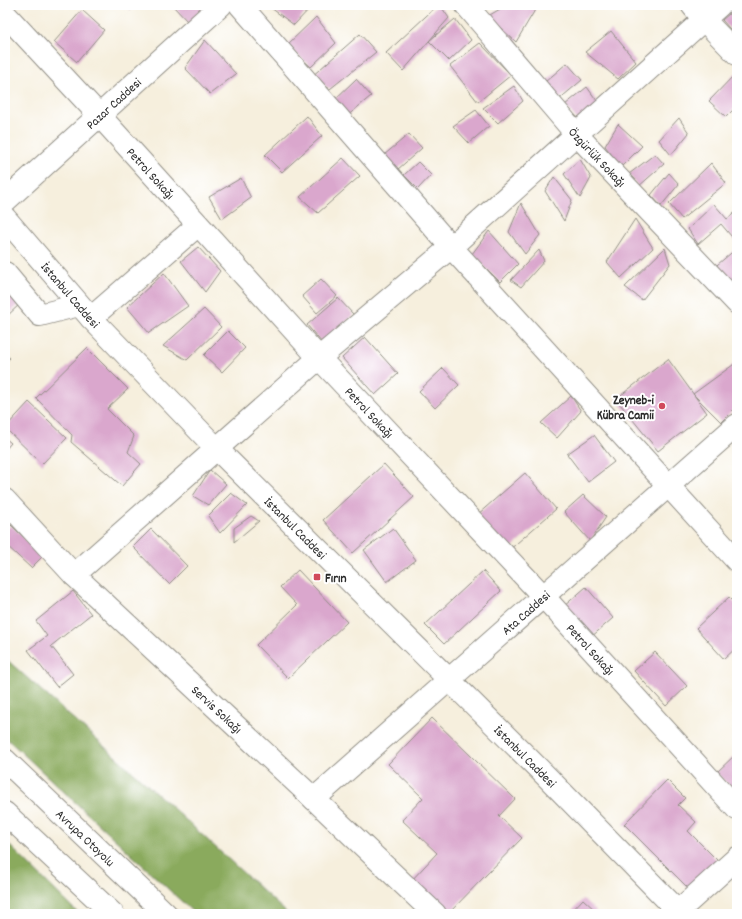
<svg xmlns="http://www.w3.org/2000/svg" width="742" height="919" font-family="Dekko,sans-serif">
  <rect width="100%" height="100%" fill="#fff"/>
  <filter id="ink" filterUnits="userSpaceOnUse"><feTurbulence type="fractalNoise" baseFrequency=".025" numOctaves="2"/><feDisplacementMap in="SourceGraphic" scale="8" xChannelSelector="R" yChannelSelector="G"/><feConvolveMatrix kernelMatrix="1 2 1 2 8 2 1 2 1" color-interpolation-filters="sRGB"/></filter>
  <filter id="wash" filterUnits="userSpaceOnUse"><feTurbulence type="fractalNoise" baseFrequency=".012" numOctaves="4" result="noise"/><feDisplacementMap in="SourceGraphic" scale="16" xChannelSelector="R" yChannelSelector="G"/><feGaussianBlur stdDeviation="0.9" result="paint"/><feColorMatrix in="noise" values="0 0 0 0 0 0 0 0 0 0 0 0 0 0 0 0 0 1.4 0 .05"/><feComposite in="paint" operator="in"/></filter>
  <g filter="url(#wash)">
    <rect width="100%" height="100%" fill="#f6efdd"/>
    <g fill="#8aaa5d" stroke="#5a6a44">
      <path d="M 5,658 L 161,797 L 288,914 L 195,914 L 5,737 Z"/>
      <path d="M 5,841 L 79,914 L 5,914 Z"/>
    </g>
    <g id="blocks">
      <g fill="#daa7cd">
        <path d="M 122,5 L 135,5 L 131,10 Z"/>
        <path d="M 172,5 L 207,5 L 189,23 Z"/>
        <path d="M 267,5 L 313,5 L 294,25 Z"/>
        <path d="M 438,5 L 440,5 L 449,18 L 429,41 L 455,19 L 471,40 L 449,61 L 429,41 L 403,71 L 386,53 Z"/>
        <path d="M 507,5 L 534,5 L 535,10 L 516,42 L 488,16 Z"/>
        <path d="M 737,7 L 737,37 L 722,20 Z"/>
        <path d="M 82,10 L 104,30 L 77,62 L 54,42 Z"/>
        <path d="M 316,17 L 336,43 L 311,67 L 287,45 Z"/>
        <path d="M 611,31 L 636,62 L 618,79 L 585,52 Z"/>
        <path d="M 360,34 L 376,52 L 330,89 L 311,77 Z"/>
        <path d="M 205,40 L 236,74 L 210,94 L 185,68 Z"/>
        <path d="M 480,43 L 511,75 L 478,102 L 450,66 Z"/>
        <path d="M 567,63 L 582,80 L 557,101 L 545,82 Z"/>
        <path d="M 736,73 L 737,74 L 737,106 L 726,117 L 709,101 Z"/>
        <path d="M 356,79 L 371,96 L 346,117 L 331,103 Z"/>
        <path d="M 514,86 L 523,101 L 498,123 L 483,108 Z"/>
        <path d="M 587,87 L 600,105 L 579,122 L 565,105 Z"/>
        <path d="M 476,110 L 489,126 L 469,143 L 453,126 Z"/>
        <path d="M 307,116 L 322,136 L 282,172 L 265,155 Z"/>
        <path d="M 679,118 L 689,133 L 671,155 L 659,140 Z"/>
        <path d="M 618,124 L 642,146 L 621,167 L 605,146 Z"/>
        <path d="M 409,134 L 422,148 L 397,170 L 384,155 Z"/>
        <path d="M 655,154 L 664,164 L 638,187 L 629,174 Z"/>
        <path d="M 343,158 L 360,176 L 318,213 L 300,197 Z"/>
        <path d="M 580,159 L 591,178 L 580,198 L 564,174 Z"/>
        <path d="M 418,162 L 431,175 L 418,189 L 404,175 Z"/>
        <path d="M 711,163 L 726,183 L 682,219 L 669,204 Z"/>
        <path d="M 669,173 L 679,184 L 661,206 L 651,195 Z"/>
        <path d="M 554,177 L 572,200 L 564,221 L 545,191 Z"/>
        <path d="M 241,178 L 251,198 L 222,219 L 209,197 Z"/>
        <path d="M 521,203 L 540,235 L 525,254 L 509,232 Z"/>
        <path d="M 714,204 L 727,219 L 737,211 L 737,243 L 721,224 L 698,244 L 688,229 Z"/>
        <path d="M 635,219 L 653,248 L 621,278 L 607,262 Z"/>
        <path d="M 489,231 L 518,264 L 500,282 L 472,254 Z"/>
        <path d="M 198,247 L 220,271 L 205,292 L 181,261 Z"/>
        <path d="M 665,248 L 670,264 L 642,300 L 625,287 Z"/>
        <path d="M 737,248 L 737,282 L 728,289 L 711,270 Z"/>
        <path d="M 539,250 L 544,261 L 521,287 L 511,280 Z"/>
        <path d="M 164,273 L 188,306 L 149,333 L 127,307 Z"/>
        <path d="M 321,279 L 337,296 L 317,313 L 302,296 Z"/>
        <path d="M 5,284 L 22,302 L 5,318 Z"/>
        <path d="M 338,298 L 354,315 L 322,343 L 307,325 Z"/>
        <path d="M 204,309 L 221,327 L 187,360 L 163,346 Z"/>
        <path d="M 228,331 L 245,348 L 222,372 L 204,355 Z"/>
        <path d="M 365,337 L 398,374 L 375,395 L 342,358 Z"/>
        <path d="M 87,348 L 128,389 L 107,409 L 134,436 L 128,452 L 141,464 L 122,486 L 71,442 L 72,435 L 36,398 Z"/>
        <path d="M 5,354 L 10,358 L 5,363 Z"/>
        <path d="M 668,359 L 707,413 L 658,451 L 616,399 Z"/>
        <path d="M 737,362 L 737,406 L 721,422 L 693,394 Z"/>
        <path d="M 443,368 L 459,385 L 435,408 L 419,391 Z"/>
        <path d="M 571,396 L 581,411 L 557,438 L 541,423 Z"/>
        <path d="M 29,402 L 67,438 L 42,464 L 5,428 Z"/>
        <path d="M 594,435 L 614,462 L 588,482 L 567,454 Z"/>
        <path d="M 5,438 L 11,443 L 5,450 Z"/>
        <path d="M 384,464 L 414,497 L 353,553 L 323,520 Z"/>
        <path d="M 210,470 L 226,484 L 208,505 L 193,496 Z"/>
        <path d="M 525,473 L 556,509 L 508,551 L 477,515 Z"/>
        <path d="M 231,493 L 247,505 L 220,533 L 208,516 Z"/>
        <path d="M 583,495 L 606,517 L 590,541 L 564,512 Z"/>
        <path d="M 251,516 L 259,521 L 234,542 L 234,528 Z"/>
        <path d="M 11,525 L 43,556 L 31,568 L 5,544 L 5,531 Z"/>
        <path d="M 393,528 L 416,560 L 387,582 L 364,550 Z"/>
        <path d="M 151,529 L 187,566 L 169,584 L 133,547 Z"/>
        <path d="M 298,570 L 347,622 L 288,678 L 256,645 L 297,605 L 280,587 Z"/>
        <path d="M 483,571 L 501,591 L 444,644 L 425,625 Z"/>
        <path d="M 586,587 L 613,618 L 590,638 L 563,607 Z"/>
        <path d="M 73,591 L 91,614 L 51,646 L 73,674 L 57,687 L 28,650 L 47,636 L 36,621 Z"/>
        <path d="M 729,597 L 737,605 L 737,647 L 724,659 L 696,628 Z"/>
        <path d="M 655,652 L 687,686 L 666,706 L 634,671 Z"/>
        <path d="M 432,718 L 515,799 L 499,816 L 522,838 L 448,914 L 444,914 L 411,881 L 437,853 L 402,820 L 423,798 L 388,764 Z"/>
        <path d="M 737,753 L 737,793 L 716,773 Z"/>
        <path d="M 667,780 L 685,798 L 678,805 L 696,822 L 688,831 L 718,861 L 689,889 L 624,824 Z"/>
        <path d="M 583,899 L 596,911 L 592,914 L 569,914 Z"/>
      </g>
    </g>
  </g>
  <g filter="url(#ink)">
    <use href="#blocks" fill-opacity="0" stroke="#908d84" stroke-width="1"/>
    <g fill="none" stroke-linecap="round" stroke-linejoin="round">
      <g stroke="#908d84" stroke-width="24">
        <g id="minor">
          <path d="M 240,5 L 451,247 L 737,561"/>
          <path id="s1" d="M 466,5 L 577,135 L 737,303"/>
          <path d="M 692,5 L 704,20 L 737,54"/>
          <path id="s2" d="M 5,14 L 99,115 L 319,358 L 543,596 L 737,809"/>
          <path id="s3" d="M 5,201 L 221,5"/>
          <path d="M 5,273 L 40,315 L 79,305"/>
          <path d="M 91,318 L 198,225"/>
          <path id="s4" d="M 5,500 L 74,575 L 314,799 L 435,914"/>
          <path d="M 74,575 L 319,358 L 451,247 L 720,5"/>
          <path id="s5" d="M 314,799 L 737,425"/>
          <path d="M 675,914 L 737,858"/>
        </g>
      </g>
      <g stroke="#908d84" stroke-width="24">
        <g id="major">
          <path id="s6" d="M 5,218 L 91,318 L 217,449 L 547,777 L 681,914"/>
        </g>
      </g>
      <g stroke="#908d84" stroke-width="24">
        <g id="highway">
          <path id="s7" d="M 5,760 L 166,914"/>
          <path d="M 5,813 L 113,914"/>
        </g>
      </g>
      <use href="#minor" stroke="#fff" stroke-width="22"/>
      <use href="#major" stroke="#fff" stroke-width="22"/>
      <use href="#highway" stroke="#fff" stroke-width="22"/>
    </g>
  </g>
  <g fill="#d1495b" stroke="#fff" stroke-width="1.5">
    <circle cx="662" cy="406" r="4"/>
    <rect x="313" y="573" width="8" height="8" rx="2"/>
  </g>
  <g text-anchor="middle" stroke-width="4" stroke-linejoin="round" paint-order="stroke">
    <g font-size="13" fill="#2b2b2b" stroke="#fff">
      <text dy="5" stroke="none"><textPath href="#s3" startOffset="146">Pazar Caddesi</textPath></text>
      <text dy="5" stroke="none"><textPath href="#s1" startOffset="201">Özgürlük Sokağı</textPath></text>
      <text dy="5" stroke="none"><textPath href="#s2" startOffset="216">Petrol Sokağı</textPath></text>
      <text dy="5" stroke="none"><textPath href="#s6" startOffset="101">İstanbul Caddesi</textPath></text>
      <text dy="5" stroke="none"><textPath href="#s2" startOffset="540">Petrol Sokağı</textPath></text>
      <text dy="5" stroke="none"><textPath href="#s6" startOffset="425">İstanbul Caddesi</textPath></text>
      <text dy="5" stroke="none"><textPath href="#s5" startOffset="282">Ata Caddesi</textPath></text>
      <text dy="5" stroke="none"><textPath href="#s2" startOffset="864">Petrol Sokağı</textPath></text>
      <text dy="5" stroke="none"><textPath href="#s4" startOffset="298">Servis Sokağı</textPath></text>
      <text dy="5" stroke="none"><textPath href="#s6" startOffset="749">İstanbul Caddesi</textPath></text>
      <text dy="5" stroke="none"><textPath href="#s7" startOffset="112">Avrupa Otoyolu</textPath></text>
    </g>
    <g font-size="13" font-weight="bold" fill="#2b2b2b" stroke="#fff" text-anchor="end">
      <text x="654" y="404">Zeyneb-i<tspan x="654" dy="15">Kübra Camii</tspan></text>
      <text x="325" y="582" text-anchor="start">Fırın</text>
    </g>
  </g>
  <rect width="742" height="919" fill="none" stroke="#fff" stroke-width="20"/>
</svg>
